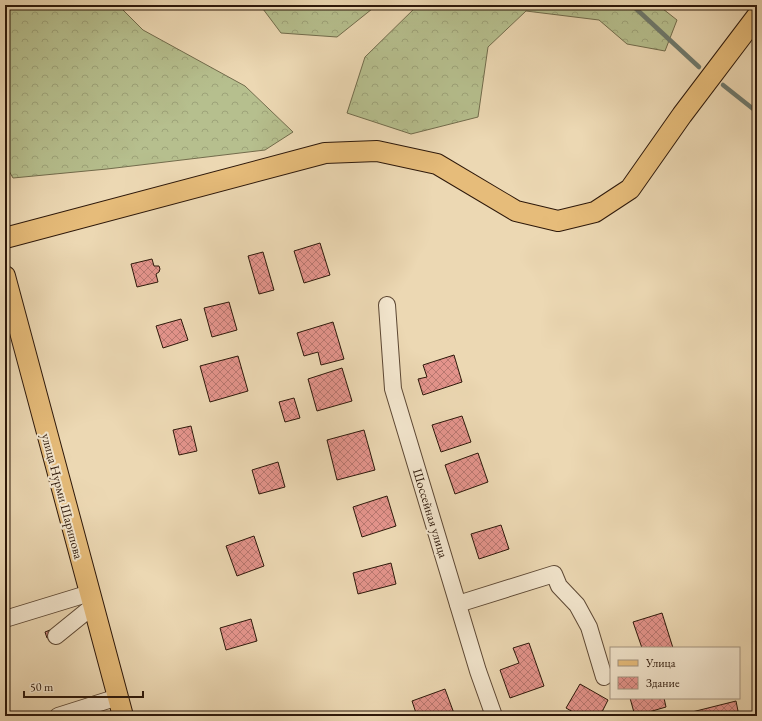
<svg xmlns="http://www.w3.org/2000/svg" width="762" height="721" font-family="'EB Garamond',serif">
  <defs>
    <pattern id="forest-crowns" width="20" height="18" patternUnits="userSpaceOnUse"><rect width="20" height="18" fill="#b6bf8e"/><path d="M2 6a3 3 0 1 1 6 0M12 15a3 3 0 1 1 6 0" fill="none" stroke="#9da379"/></pattern>
    <pattern id="building-cross-hatch" width="8" height="8" patternUnits="userSpaceOnUse"><rect width="8" height="8" fill="#e4948c"/><path d="M0 0l8 8M0 8l8-8" fill="none" stroke="#b97871"/></pattern>
  </defs>
  <rect width="100%" height="100%" fill="#ecd8b3"/>
  <filter id="stains"><feTurbulence type="fractalNoise" baseFrequency=".005" numOctaves="4"/><feColorMatrix values="0 0 0 0 .2 0 0 0 0 .09 0 0 0 0 .02 0 0 0 .5 -.17"/></filter>
  <radialGradient id="worn" r=".72"><stop offset=".6" stop-color="#630" stop-opacity="0"/><stop offset="1" stop-color="#630" stop-opacity=".3"/></radialGradient>
  <g fill="url(#forest-crowns)" stroke="#726c4c">
    <path d="M 5,5 L 118,5 L 143,30 L 245,86 L 293,132 L 265,150 L 107,169 L 13,178 L 5,164 Z"/>
    <path d="M 260,5 L 377,5 L 337,37 L 281,33 Z"/>
    <path d="M 418,5 L 658,5 L 677,20 L 665,51 L 627,44 L 599,20 L 526,11 L 488,47 L 478,117 L 411,134 L 347,113 L 365,57 Z"/>
  </g>
  <g fill="none" stroke-linecap="round" stroke-linejoin="round">
    <g stroke="#6e796d" stroke-width="4.5">
      <path d="M 632,5 L 699,67"/>
      <path d="M 723,85 L 757,112"/>
    </g>
  </g>
  <g fill="url(#building-cross-hatch)" stroke="#2d180a">
    <path d="M 320,243 L 330,275 L 304,283 L 294,251 Z"/>
    <path d="M 263,252 L 274,290 L 259,294 L 248,256 Z"/>
    <path d="M 152,259 L 154,266 L 159,266 L 160,269 L 159,272 L 156,274 L 158,282 L 137,287 L 131,264 Z"/>
    <path d="M 229,302 L 237,330 L 212,337 L 204,308 Z"/>
    <path d="M 181,319 L 188,340 L 163,348 L 156,326 Z"/>
    <path d="M 333,322 L 344,359 L 321,365 L 318,352 L 304,356 L 297,333 Z"/>
    <path d="M 454,355 L 462,382 L 423,395 L 418,379 L 427,377 L 423,365 Z"/>
    <path d="M 238,356 L 248,391 L 210,402 L 200,366 Z"/>
    <path d="M 342,368 L 352,401 L 317,411 L 308,379 Z"/>
    <path d="M 294,398 L 300,418 L 285,422 L 279,402 Z"/>
    <path d="M 462,416 L 471,442 L 441,452 L 432,425 Z"/>
    <path d="M 191,426 L 197,451 L 179,455 L 173,430 Z"/>
    <path d="M 364,430 L 375,470 L 337,480 L 327,440 Z"/>
    <path d="M 478,453 L 488,482 L 455,494 L 445,465 Z"/>
    <path d="M 278,462 L 285,487 L 259,494 L 252,470 Z"/>
    <path d="M 387,496 L 396,526 L 362,537 L 353,507 Z"/>
    <path d="M 501,525 L 509,549 L 479,559 L 471,534 Z"/>
    <path d="M 254,536 L 264,566 L 237,576 L 226,546 Z"/>
    <path d="M 391,563 L 396,584 L 358,594 L 353,573 Z"/>
    <path d="M 662,613 L 673,648 L 642,648 L 633,622 Z"/>
    <path d="M 251,619 L 257,641 L 226,650 L 220,628 Z"/>
    <path d="M 50,630 L 52,636 L 47,638 L 45,632 Z"/>
    <path d="M 529,643 L 544,686 L 510,698 L 500,670 L 519,663 L 513,648 Z"/>
    <path d="M 580,684 L 608,700 L 600,716 L 580,716 L 566,708 Z"/>
    <path d="M 445,689 L 455,716 L 417,716 L 412,701 Z"/>
    <path d="M 630,698 L 664,698 L 666,707 L 635,716 Z"/>
    <path d="M 736,701 L 739,716 L 685,716 L 684,714 Z"/>
  </g>
  <g fill="none" stroke-linecap="round" stroke-linejoin="round">
    <g stroke="#5d4834" stroke-width="18">
      <g id="minor">
        <path d="M 387,305 L 393,389 L 478,671 L 494,716"/>
        <path d="M 458,604 L 554,574 L 559,586 L 577,605 L 589,627 L 604,677"/>
        <path d="M 5,619 L 90,593"/>
        <path d="M 56,636 L 93,606"/>
        <path d="M 58,716 L 118,697"/>
      </g>
    </g>
    <g stroke="#2d180a" stroke-width="22">
      <g id="major">
        <path d="M 5,238 L 325,153 L 377,151 L 437,164 L 516,211 L 558,221 L 595,212 L 630,189 L 682,115 L 757,16"/>
        <path d="M 5,276 L 123,716"/>
      </g>
    </g>
    <use href="#minor" stroke="#f3e6ce" stroke-width="16"/>
    <use href="#major" stroke="#e6bc7a" stroke-width="20"/>
  </g>
  <g text-anchor="middle" stroke-width="4" stroke-linejoin="round" paint-order="stroke">
    <g font-size="13" fill="#2d180a" stroke="#f3e6ce">
      <text transform="translate(63 496) rotate(75)" y="5">улица Нурми Шарипова</text>
      <text transform="translate(431 513) rotate(73)" y="5">Шоссейная улица</text>
    </g>
  </g>
  <rect width="762" height="721" fill="none" stroke="#ecd8b3" stroke-width="20"/>
  <rect x="6" y="6" width="750" height="709" fill="none" stroke="#2d180a" stroke-width="2"/>
  <rect x="10" y="10" width="742" height="701" fill="none" stroke="#2d180a"/>
  <rect x="610" y="647" width="130" height="52" fill="#f3e6ce" stroke="#a49480"/>
  <rect x="618" y="660" width="20" height="6" fill="#e6bc7a" stroke="#a49480"/>
  <text x="646" y="667" font-size="12" fill="#2d180a">Улица</text>
  <rect x="618" y="677" width="20" height="12" fill="url(#building-cross-hatch)" stroke="#a49480"/>
  <text x="646" y="687" font-size="12" fill="#2d180a">Здание</text>
  <path d="M24 691v6h119v-6" fill="none" stroke="#2d180a" stroke-width="2"/>
  <text x="30" y="691" font-size="12" fill="#2d180a" stroke="#f3e6ce" stroke-width="3" paint-order="stroke">50 m</text>
  <rect width="100%" height="100%" filter="url(#stains)"/>
  <rect width="100%" height="100%" fill="url(#worn)"/>
</svg>
